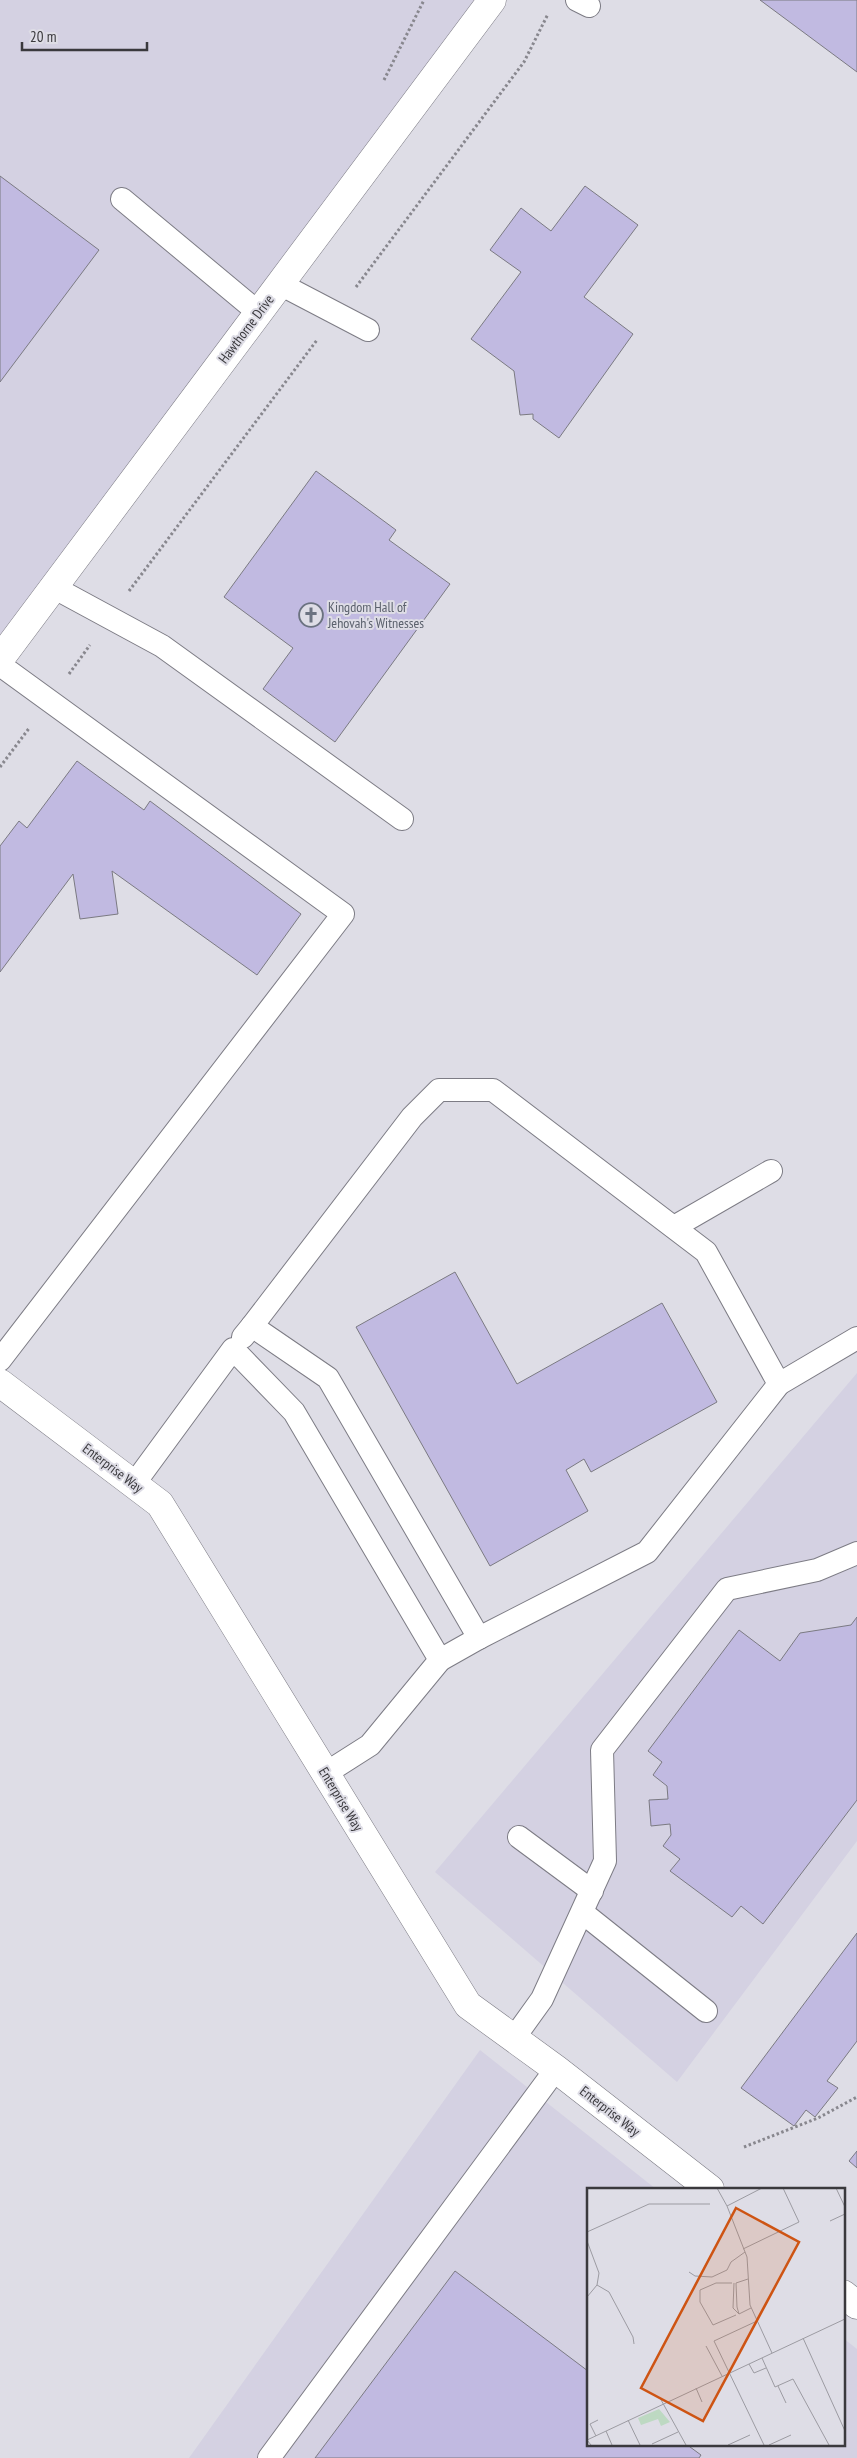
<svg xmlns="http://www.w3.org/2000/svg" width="857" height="2458" font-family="'PT Sans Narrow',sans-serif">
  <rect width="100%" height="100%" fill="#dedde6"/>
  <g fill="#d4d1e2">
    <path d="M 0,0 L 492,0 L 0,658 Z"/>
    <path d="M 857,1373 L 857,1841 L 677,2082 L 435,1872 Z"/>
    <path d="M 480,2050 L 656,2189 L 588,2189 L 588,2444 L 843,2444 L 843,2338 L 857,2349 L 857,2458 L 189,2458 Z"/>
  </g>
  <g fill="#c1bae1" stroke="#7b7a82">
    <path d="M 760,0 L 857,0 L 857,72 Z"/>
    <path d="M 0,176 L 99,250 L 0,382 Z"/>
    <path d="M 585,186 L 638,225 L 584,297 L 633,334 L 559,438 L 533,419 L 533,414 L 520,415 L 514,371 L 471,339 L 521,272 L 490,250 L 521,208 L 551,231 Z"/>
    <path d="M 316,471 L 396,530 L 389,540 L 450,584 L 335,742 L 263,689 L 293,648 L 224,597 Z"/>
    <path d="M 77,761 L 144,810 L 150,801 L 301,914 L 257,975 L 112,871 L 118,914 L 80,919 L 73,874 L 0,972 L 0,846 L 19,821 L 27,828 Z"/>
    <path d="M 455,1272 L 517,1384 L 662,1303 L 717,1402 L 591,1472 L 584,1459 L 566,1470 L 588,1511 L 490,1566 L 356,1327 Z"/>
    <path d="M 857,1617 L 857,1800 L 763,1924 L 741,1906 L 732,1917 L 670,1871 L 680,1859 L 663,1846 L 671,1835 L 670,1824 L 651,1826 L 649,1800 L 668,1799 L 667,1786 L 653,1775 L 662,1762 L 648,1751 L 739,1630 L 780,1661 L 800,1633 L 851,1625 Z"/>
    <path d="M 857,1933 L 857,2041 L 827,2081 L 838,2088 L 815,2117 L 806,2110 L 794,2126 L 741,2088 Z"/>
    <path d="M 857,2151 L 857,2168 L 849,2161 Z"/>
    <path d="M 455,2271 L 588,2371 L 588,2444 L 686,2444 L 701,2455 L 699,2458 L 315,2458 Z"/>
  </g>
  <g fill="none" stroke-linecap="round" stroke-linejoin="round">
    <g stroke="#7d7c85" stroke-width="24">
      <g id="lane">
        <path d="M 577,0 L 589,6"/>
        <path d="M 122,199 L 259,313"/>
        <path d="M 280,284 L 368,330"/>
        <path d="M 53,587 L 162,646 L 402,819"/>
        <path d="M 0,665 L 343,914 L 0,1360"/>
        <path d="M 674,1227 L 771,1171"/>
        <path d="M 252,1326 L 412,1117 L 439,1090 L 493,1090 L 706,1252 L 779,1384 L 647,1552 L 479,1638"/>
        <path d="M 243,1337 L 252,1326 L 328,1378 L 479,1638 L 440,1660"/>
        <path d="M 779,1384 L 857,1338"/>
        <path d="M 134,1484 L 233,1349 L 294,1412 L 440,1660 L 370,1745 L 326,1773"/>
        <path d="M 519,1837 L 592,1891"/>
        <path d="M 583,1913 L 706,2011"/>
        <path d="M 514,2038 L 542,1999 L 605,1861 L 602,1750 L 727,1589 L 817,1570 L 857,1553"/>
        <path d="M 269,2458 L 556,2069"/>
      </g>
    </g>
    <g stroke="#7d7c85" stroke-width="29">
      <g id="street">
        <path d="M 0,659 L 492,0"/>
        <path d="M 0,1383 L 160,1504 L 468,2005 L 556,2069 L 710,2189"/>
        <path d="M 843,2294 L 857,2305"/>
      </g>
    </g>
    <g stroke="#88878e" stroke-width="3" stroke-dasharray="2.5 2.5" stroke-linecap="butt">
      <path d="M 384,80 L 424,0"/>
      <path d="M 356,287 L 524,62 L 548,14"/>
      <path d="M 129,591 L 317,340"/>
      <path d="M 69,674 L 90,645"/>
      <path d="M 0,767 L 30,727"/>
      <path d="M 744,2147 L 818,2118 L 857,2097"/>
    </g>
    <use href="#lane" stroke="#fff" stroke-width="22"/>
    <use href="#street" stroke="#fff" stroke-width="28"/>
  </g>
  <defs>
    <g id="church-ring" transform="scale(1.25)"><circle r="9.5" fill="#dedde6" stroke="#6b7280" stroke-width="1.5"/><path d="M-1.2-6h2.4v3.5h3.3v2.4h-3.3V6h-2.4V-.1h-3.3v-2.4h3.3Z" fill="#6b7280"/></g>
  </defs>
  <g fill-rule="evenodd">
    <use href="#church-ring" x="311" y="615"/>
  </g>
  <g text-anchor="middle" stroke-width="4" stroke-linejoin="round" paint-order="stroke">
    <g font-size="14" fill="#3a393d" stroke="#dedde6">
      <text transform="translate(246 329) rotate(-53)" y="5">Hawthorne Drive</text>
      <text transform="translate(113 1468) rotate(37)" y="5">Enterprise Way</text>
      <text transform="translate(341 1799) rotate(59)" y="5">Enterprise Way</text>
      <text transform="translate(610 2111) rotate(38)" y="5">Enterprise Way</text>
    </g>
    <g font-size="14" fill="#5b616d" stroke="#dedde6" text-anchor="start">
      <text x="328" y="612">Kingdom Hall of<tspan x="328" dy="16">Jehovah's Witnesses</tspan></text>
    </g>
  </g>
  <g transform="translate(587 2188)">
    <rect width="258" height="258" fill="#dedde6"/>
    <path d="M 72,221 L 83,234 L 74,238 L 71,231 L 54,237 L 51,230 Z" fill="#bdd9c2"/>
    <path fill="none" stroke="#9c9ba2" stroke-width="1" d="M 130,0 L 140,18M 175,0 L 140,18 L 160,69 L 163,117 L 185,165M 249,0 L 258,19M 243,33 L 258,26M 0,44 L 62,16 L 123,16M 0,53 L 12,85 L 10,97 L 0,109M 156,61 L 212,34 L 196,0M 102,84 L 108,88 L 125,89 L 140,82 L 144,74 L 158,64M 161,91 L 149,95 L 150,119 L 152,126 L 164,120M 145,95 L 129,95 L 113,102 L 113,114 L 126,137 L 149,127M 147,95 L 146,120 L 152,126M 10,97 L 22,104 L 46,149 L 47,156M 170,133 L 127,153 L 177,257M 216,150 L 258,243M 119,158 L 135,188M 175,170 L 188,199 L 206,191 L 242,257M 162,176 L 167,185 L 179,180M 191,198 L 199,215M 109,200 L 115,214M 73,210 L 99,257M 41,232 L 53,257M 19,243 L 25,257M 9,248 L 3,236 L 11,232M 65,256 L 91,244M 4,257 L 0,252 L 258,131M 141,257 L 163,247M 182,257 L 204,247"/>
    <path fill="#ce5413" fill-opacity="0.15" stroke="#ce5413" stroke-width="2.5" d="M 149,20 L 212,54 L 116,233 L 54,200 Z"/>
    <rect width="258" height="258" fill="none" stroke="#3a393d" stroke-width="2.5"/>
  </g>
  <path d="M22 42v8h125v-8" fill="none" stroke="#3a393d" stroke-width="2.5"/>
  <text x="30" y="42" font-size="15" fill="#3a393d" stroke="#dedde6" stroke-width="4" paint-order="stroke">20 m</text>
</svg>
